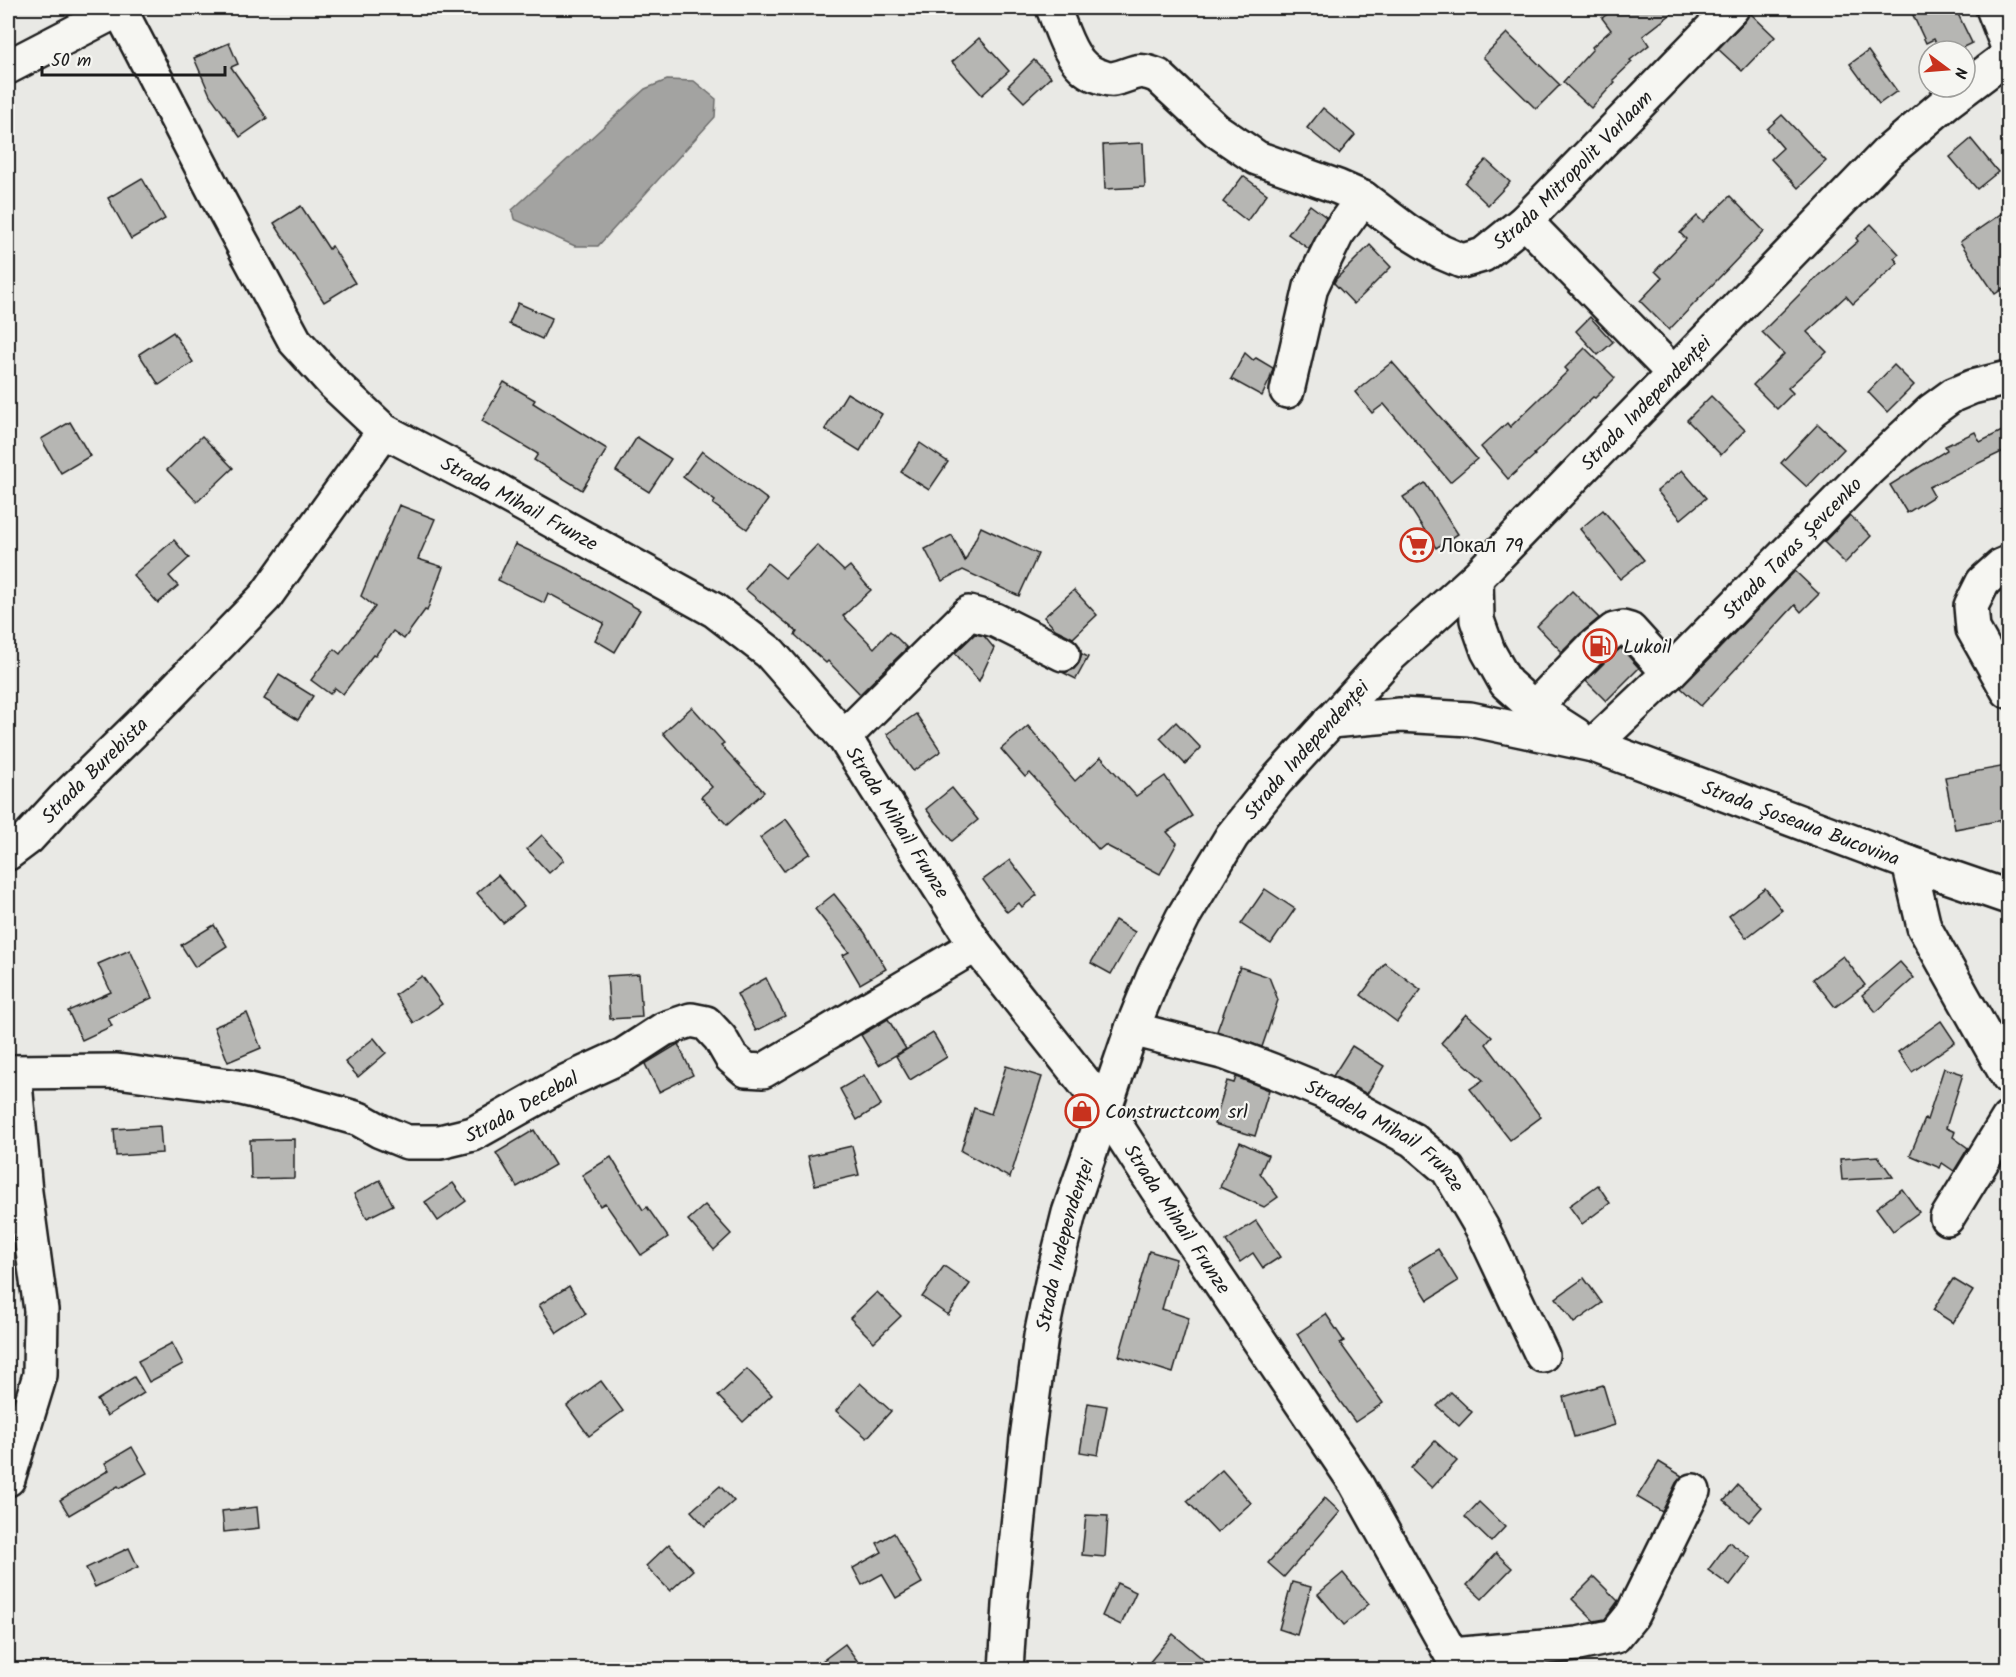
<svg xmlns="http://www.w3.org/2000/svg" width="2016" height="1677" font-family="Kalam,sans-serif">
  <rect width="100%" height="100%" fill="#e9e9e5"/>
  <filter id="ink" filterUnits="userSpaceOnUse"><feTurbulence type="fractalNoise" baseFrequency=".0167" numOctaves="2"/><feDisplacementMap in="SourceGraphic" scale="12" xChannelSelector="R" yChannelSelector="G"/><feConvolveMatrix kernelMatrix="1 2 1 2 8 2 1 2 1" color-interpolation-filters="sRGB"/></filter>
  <g filter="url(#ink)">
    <path fill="#a3a3a1" stroke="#6d6d6c" stroke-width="1.5" d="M 667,80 L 694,81 L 716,99 L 715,117 L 598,246 L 575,246 L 514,219 L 512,210 L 645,89 Z"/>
    <g fill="#b6b6b3" stroke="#1c1c1c" stroke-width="1.5">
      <path d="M 1616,8 L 1679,8 L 1643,36 L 1649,45 L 1630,60 L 1632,62 L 1613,80 L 1615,82 L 1591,108 L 1563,82 L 1593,49 L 1592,47 L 1611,30 L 1602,18 Z"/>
      <path d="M 1923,8 L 1955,8 L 1972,43 L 1955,51 L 1940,51 L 1934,39 L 1926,43 L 1912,13 Z"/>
      <path d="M 1750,13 L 1775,37 L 1742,71 L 1718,49 L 1745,21 Z"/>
      <path d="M 1507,33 L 1560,85 L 1536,109 L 1483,57 Z"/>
      <path d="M 979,38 L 1009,71 L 982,95 L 952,62 Z"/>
      <path d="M 229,43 L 238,64 L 231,67 L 267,118 L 240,137 L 210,95 L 194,58 Z"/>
      <path d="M 1868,51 L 1897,91 L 1879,104 L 1850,64 Z"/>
      <path d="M 1034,60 L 1051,77 L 1024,102 L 1008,86 Z"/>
      <path d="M 1323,108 L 1355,135 L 1339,154 L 1307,128 Z"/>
      <path d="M 1782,115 L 1826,161 L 1798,188 L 1771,159 L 1783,148 L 1767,129 Z"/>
      <path d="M 1971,139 L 1998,172 L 1977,189 L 1950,157 Z"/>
      <path d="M 1143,143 L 1145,187 L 1105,189 L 1103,145 Z"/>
      <path d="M 1486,160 L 1510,182 L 1488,205 L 1465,183 Z"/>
      <path d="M 1243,176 L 1267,194 L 1247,221 L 1223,202 Z"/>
      <path d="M 142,178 L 165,219 L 131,239 L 108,198 Z"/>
      <path d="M 1730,196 L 1764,231 L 1669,330 L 1640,301 L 1662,278 L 1655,271 L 1686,239 L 1680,233 L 1697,216 L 1703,222 Z"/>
      <path d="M 1310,205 L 1326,217 L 1309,249 L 1288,234 Z"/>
      <path d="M 301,206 L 329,249 L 332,246 L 355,283 L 324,302 L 274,223 Z"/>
      <path d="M 2008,209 L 2008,285 L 1995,294 L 1960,242 Z"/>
      <path d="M 1871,224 L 1899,254 L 1894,258 L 1898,263 L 1853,304 L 1846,296 L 1807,332 L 1827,352 L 1788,388 L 1793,393 L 1777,409 L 1753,385 L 1784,354 L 1762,332 L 1820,274 L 1858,241 L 1856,238 Z"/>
      <path d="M 1370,245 L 1391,267 L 1354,304 L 1334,283 L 1336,279 Z"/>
      <path d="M 518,303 L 552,318 L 542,339 L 509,324 Z"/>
      <path d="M 1590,317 L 1613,342 L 1598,355 L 1576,331 Z"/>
      <path d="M 173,332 L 193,362 L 159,385 L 139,354 Z"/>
      <path d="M 1585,348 L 1615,378 L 1595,398 L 1593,397 L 1534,454 L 1535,455 L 1508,479 L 1481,447 L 1507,423 L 1510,427 L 1568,371 L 1565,368 Z"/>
      <path d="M 1245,353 L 1253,360 L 1256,358 L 1273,368 L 1270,379 L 1262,396 L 1231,379 Z"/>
      <path d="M 1392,362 L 1477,459 L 1450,482 L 1384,404 L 1372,413 L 1355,392 Z"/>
      <path d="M 1894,365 L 1914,385 L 1887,412 L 1868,392 Z"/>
      <path d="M 504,382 L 535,400 L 533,403 L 607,449 L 582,490 L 534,460 L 538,454 L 482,421 Z"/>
      <path d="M 847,393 L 882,414 L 860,451 L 825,429 Z"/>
      <path d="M 1711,396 L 1745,430 L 1721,455 L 1687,420 Z"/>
      <path d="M 70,422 L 90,456 L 61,473 L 41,439 Z"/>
      <path d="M 1818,424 L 1844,449 L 1807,487 L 1781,463 Z"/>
      <path d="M 2008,428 L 2008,449 L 1929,487 L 1934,496 L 1907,513 L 1890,485 L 1947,450 L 1945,446 L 1975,432 L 1980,442 Z"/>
      <path d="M 202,436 L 233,468 L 197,502 L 167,470 Z"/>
      <path d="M 637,437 L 671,459 L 649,492 L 616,471 Z"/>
      <path d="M 920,443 L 948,462 L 929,490 L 901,472 Z"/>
      <path d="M 702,451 L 768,500 L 747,529 L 713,504 L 715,501 L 683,477 Z"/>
      <path d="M 1682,470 L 1706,498 L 1681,519 L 1657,491 Z"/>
      <path d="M 1425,483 L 1458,534 L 1436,548 L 1403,497 Z"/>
      <path d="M 399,505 L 435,519 L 418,559 L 443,567 L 427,611 L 425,610 L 404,639 L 393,631 L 375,656 L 373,655 L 343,694 L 335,688 L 330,694 L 311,680 L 334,649 L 340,654 L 375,607 L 361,596 Z"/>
      <path d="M 1603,510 L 1644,560 L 1620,579 L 1580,529 Z"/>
      <path d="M 1850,515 L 1871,536 L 1845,563 L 1824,542 Z"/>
      <path d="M 981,527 L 1038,554 L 1019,596 L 963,570 L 942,581 L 925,549 L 952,535 L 965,561 Z"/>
      <path d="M 174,540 L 189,558 L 169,576 L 178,586 L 158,603 L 133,575 Z"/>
      <path d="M 515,544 L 570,570 L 640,610 L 615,652 L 595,640 L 604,623 L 548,593 L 544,603 L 498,580 Z"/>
      <path d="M 817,545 L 844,571 L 850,566 L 871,590 L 843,616 L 874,648 L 890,631 L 907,648 L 860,694 L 828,661 L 826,663 L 795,635 L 797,632 L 745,589 L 767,563 L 785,578 Z"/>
      <path d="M 1795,571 L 1819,594 L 1801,612 L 1795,605 L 1701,706 L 1681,688 Z"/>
      <path d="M 1074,590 L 1097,615 L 1073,638 L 1055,629 L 1044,617 Z"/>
      <path d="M 1572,591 L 1599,618 L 1580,634 L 1562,652 L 1537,626 Z"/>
      <path d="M 975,634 L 984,636 L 994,648 L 979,681 L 955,653 Z"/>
      <path d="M 1621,648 L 1639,668 L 1606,701 L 1586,681 L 1606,661 Z"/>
      <path d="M 1082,654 L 1088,657 L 1076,679 L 1064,673 L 1074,669 L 1079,663 Z"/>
      <path d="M 279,675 L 313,696 L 298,720 L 264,699 Z"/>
      <path d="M 692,707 L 724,743 L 721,745 L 764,792 L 727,825 L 701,797 L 712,787 L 663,733 Z"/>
      <path d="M 916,714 L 941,751 L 913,771 L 887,734 Z"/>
      <path d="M 1176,722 L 1201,748 L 1185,764 L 1160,738 Z"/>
      <path d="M 1028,726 L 1075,781 L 1101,757 L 1136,796 L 1165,776 L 1192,816 L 1167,832 L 1177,843 L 1160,874 L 1105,845 L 1099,850 L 1030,773 L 1025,777 L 1001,749 Z"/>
      <path d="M 2006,766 L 2008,778 L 2008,819 L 1955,829 L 1945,777 Z"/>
      <path d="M 952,788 L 978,820 L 952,841 L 926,809 Z"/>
      <path d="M 786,819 L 810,853 L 784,871 L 760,838 Z"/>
      <path d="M 542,835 L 564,860 L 549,873 L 527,849 Z"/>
      <path d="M 1010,860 L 1037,895 L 1022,907 L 1019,903 L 1007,912 L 983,880 Z"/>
      <path d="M 498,875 L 524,906 L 503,923 L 477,893 Z"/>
      <path d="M 1765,888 L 1782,910 L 1746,938 L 1729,916 Z"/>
      <path d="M 1265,889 L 1295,909 L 1271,944 L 1241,924 Z"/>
      <path d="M 834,894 L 865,933 L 886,969 L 860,984 L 843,955 L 849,952 L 815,909 Z"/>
      <path d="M 1115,920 L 1135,932 L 1111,974 L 1091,963 Z"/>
      <path d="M 214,925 L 227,946 L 195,967 L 181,945 Z"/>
      <path d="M 130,950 L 152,998 L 108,1018 L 112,1026 L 82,1040 L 68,1011 L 111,992 L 98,964 Z"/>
      <path d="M 1843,956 L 1865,985 L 1835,1007 L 1813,979 Z"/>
      <path d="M 1900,962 L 1914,978 L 1876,1012 L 1862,995 Z"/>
      <path d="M 1385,963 L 1421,990 L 1397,1022 L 1361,995 Z"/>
      <path d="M 1240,967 L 1269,977 L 1278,1000 L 1262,1047 L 1217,1031 Z"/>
      <path d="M 639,974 L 642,1017 L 610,1019 L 607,976 Z"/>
      <path d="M 422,976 L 442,1004 L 414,1023 L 395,995 Z"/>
      <path d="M 766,978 L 785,1016 L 756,1031 L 737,994 Z"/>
      <path d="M 247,1013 L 261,1048 L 228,1062 L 214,1027 Z"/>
      <path d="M 1466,1014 L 1492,1037 L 1486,1044 L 1541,1117 L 1510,1140 L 1470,1089 L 1483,1080 L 1441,1043 Z"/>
      <path d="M 888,1019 L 906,1049 L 879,1065 L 861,1035 Z"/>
      <path d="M 1941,1021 L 1955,1042 L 1912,1072 L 1898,1052 Z"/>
      <path d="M 933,1033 L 947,1057 L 910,1080 L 896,1056 Z"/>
      <path d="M 374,1038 L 386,1053 L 358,1077 L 345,1062 Z"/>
      <path d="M 678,1044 L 693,1075 L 659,1092 L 645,1064 Z"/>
      <path d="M 1352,1046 L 1384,1066 L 1367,1094 L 1333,1076 Z"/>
      <path d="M 1006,1066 L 1042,1077 L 1010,1178 L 961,1151 L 974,1108 L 991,1114 Z"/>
      <path d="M 1944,1068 L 1963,1074 L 1946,1128 L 1955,1132 L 1953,1137 L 1968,1148 L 1954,1171 L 1942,1163 L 1940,1168 L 1910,1155 L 1925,1119 L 1927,1120 Z"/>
      <path d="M 864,1075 L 881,1105 L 857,1120 L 840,1089 Z"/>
      <path d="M 1236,1077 L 1269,1090 L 1255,1136 L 1214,1124 L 1227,1081 L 1234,1083 Z"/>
      <path d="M 160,1126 L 162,1153 L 116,1156 L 114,1129 Z"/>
      <path d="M 534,1130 L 555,1165 L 517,1187 L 496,1153 Z"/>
      <path d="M 294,1139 L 294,1178 L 251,1179 L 250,1140 Z"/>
      <path d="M 1240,1142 L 1268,1155 L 1260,1173 L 1278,1197 L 1264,1207 L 1220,1187 Z"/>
      <path d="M 852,1146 L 859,1175 L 815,1185 L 808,1156 Z"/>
      <path d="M 1878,1156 L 1893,1177 L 1842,1180 L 1840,1159 Z"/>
      <path d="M 611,1157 L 643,1210 L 647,1207 L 668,1237 L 641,1255 L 605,1203 L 600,1206 L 582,1175 Z"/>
      <path d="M 380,1180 L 393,1205 L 367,1218 L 354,1194 Z"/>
      <path d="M 453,1183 L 466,1201 L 438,1221 L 425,1202 Z"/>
      <path d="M 1598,1185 L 1610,1203 L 1582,1224 L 1569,1206 Z"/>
      <path d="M 1902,1189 L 1919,1212 L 1893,1231 L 1876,1208 Z"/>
      <path d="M 705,1205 L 731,1234 L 714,1250 L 688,1220 Z"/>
      <path d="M 1256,1221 L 1280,1257 L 1263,1268 L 1253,1253 L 1240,1262 L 1226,1241 Z"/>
      <path d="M 1438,1249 L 1458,1281 L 1428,1300 L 1408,1268 Z"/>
      <path d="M 1149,1251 L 1176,1259 L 1162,1309 L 1189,1318 L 1173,1373 L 1119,1356 Z"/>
      <path d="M 944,1266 L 970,1284 L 948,1315 L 922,1297 Z"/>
      <path d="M 1584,1278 L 1602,1303 L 1574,1323 L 1556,1298 Z"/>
      <path d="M 1953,1279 L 1973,1291 L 1953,1323 L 1933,1310 Z"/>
      <path d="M 569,1286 L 586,1314 L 557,1333 L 539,1305 Z"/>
      <path d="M 877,1292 L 901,1316 L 874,1342 L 850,1318 Z"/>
      <path d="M 1326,1314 L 1344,1341 L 1340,1343 L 1383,1403 L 1355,1422 L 1331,1389 L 1297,1334 Z"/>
      <path d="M 172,1343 L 183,1364 L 149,1382 L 138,1361 Z"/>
      <path d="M 747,1369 L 772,1395 L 743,1422 L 718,1396 Z"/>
      <path d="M 134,1377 L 144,1393 L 107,1416 L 97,1400 Z"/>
      <path d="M 601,1381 L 623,1411 L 589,1436 L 567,1406 Z"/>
      <path d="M 860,1383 L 891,1411 L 867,1438 L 836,1411 Z"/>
      <path d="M 1603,1385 L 1615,1425 L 1574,1437 L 1563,1397 Z"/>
      <path d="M 1451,1392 L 1472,1412 L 1459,1426 L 1437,1406 Z"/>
      <path d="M 1088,1403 L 1107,1406 L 1098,1455 L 1080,1452 Z"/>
      <path d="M 1435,1441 L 1457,1461 L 1432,1488 L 1411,1468 Z"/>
      <path d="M 132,1447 L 147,1473 L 120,1488 L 118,1486 L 69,1515 L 60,1500 L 109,1470 L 105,1463 Z"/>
      <path d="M 1659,1462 L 1682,1476 L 1676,1483 L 1662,1512 L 1637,1497 Z"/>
      <path d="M 1222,1470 L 1251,1503 L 1217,1533 L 1187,1501 Z"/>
      <path d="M 1738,1485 L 1762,1507 L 1749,1522 L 1724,1501 Z"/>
      <path d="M 720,1486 L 734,1501 L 705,1526 L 691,1511 Z"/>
      <path d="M 1325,1498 L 1340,1512 L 1284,1577 L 1268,1563 Z"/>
      <path d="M 1479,1502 L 1505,1527 L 1491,1542 L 1465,1517 Z"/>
      <path d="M 257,1507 L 259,1528 L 224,1532 L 222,1511 Z"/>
      <path d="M 1086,1515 L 1108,1516 L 1105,1557 L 1082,1555 Z"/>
      <path d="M 894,1533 L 922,1583 L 896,1598 L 882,1574 L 862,1585 L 853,1568 L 882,1552 L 877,1543 Z"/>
      <path d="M 1729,1542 L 1751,1558 L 1730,1586 L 1708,1570 Z"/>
      <path d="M 669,1544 L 693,1570 L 670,1591 L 646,1566 Z"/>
      <path d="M 129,1548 L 138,1567 L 95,1587 L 86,1568 Z"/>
      <path d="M 1496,1553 L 1512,1568 L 1482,1599 L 1467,1585 Z"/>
      <path d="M 1343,1573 L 1369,1604 L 1344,1625 L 1318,1594 Z"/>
      <path d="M 1594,1577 L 1618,1601 L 1605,1619 L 1594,1621 L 1572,1599 Z"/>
      <path d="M 1292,1582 L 1311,1587 L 1297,1635 L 1279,1629 Z"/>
      <path d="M 1117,1583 L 1136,1592 L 1121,1625 L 1102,1616 Z"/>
      <path d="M 1173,1634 L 1216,1670 L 1143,1670 Z"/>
      <path d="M 845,1644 L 864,1670 L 810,1670 Z"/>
    </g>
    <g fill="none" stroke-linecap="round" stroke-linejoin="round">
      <g stroke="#1c1c1c" stroke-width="38">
        <g id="minor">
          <path id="s1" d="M 119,8 L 220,202 L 295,341 L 334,384 L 384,431 L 486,484 L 714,610 L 770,653 L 844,737 L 976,945 L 1104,1107 L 1157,1189 L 1355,1482 L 1460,1670"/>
          <path id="s2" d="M 1053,8 C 1063,31 1071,68 1099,76 C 1103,77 1108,80 1113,79 C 1134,75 1135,66 1158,76 L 1216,130 L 1257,158 L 1338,187 L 1363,198 L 1407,231 L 1441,252 L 1462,261 L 1483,255 L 1525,221 L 1732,8"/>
          <path d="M 1993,8 L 2008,47"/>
          <path d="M 8,67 L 120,9"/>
          <path d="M 1525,221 L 1674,374"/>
          <path d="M 1287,391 L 1311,287 L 1337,234 L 1363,198"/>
          <path d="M 2008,563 L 2001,566 L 1983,582 L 1971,606 L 1973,629 L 2008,691"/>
          <path d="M 1534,708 L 1593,647 L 1614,630 L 1623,628 L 1630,630 L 1669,673"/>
          <path d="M 844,737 L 969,613 L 995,620 L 1063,654"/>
          <path id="s3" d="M 1593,745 L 1669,673 L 1868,470 L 1931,411 L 1953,395 L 1972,387 L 2008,378"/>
          <path id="s4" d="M 8,853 L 28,838 L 64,799 L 155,710 L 265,597 L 384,431"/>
          <path d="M 1909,863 L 1924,927 L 2008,1077"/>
          <path id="s5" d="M 1132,1029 L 1226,1053 L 1273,1071 L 1324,1092 L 1413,1140 L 1448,1170 L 1482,1228 L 1542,1355"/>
          <path id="s6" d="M 8,1072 L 117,1071 L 237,1087 L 292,1100 L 359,1119 L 380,1131 L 407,1142 L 440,1142 L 473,1134 L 567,1081 L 624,1055 L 664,1029 L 691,1020 L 706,1023 L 720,1038 L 731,1057 L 746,1070 L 763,1071 L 976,945"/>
          <path d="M 1947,1218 L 2008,1119"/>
          <path d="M 8,1479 L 40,1375 L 41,1310 L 25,1192 L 14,1072"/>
          <path d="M 1452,1655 L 1578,1644 L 1615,1636 L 1632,1615 L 1693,1491"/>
        </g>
      </g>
      <g stroke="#1c1c1c" stroke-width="38">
        <g id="major">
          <path d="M 1476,578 L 1477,620 L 1488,651 L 1506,683 L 1534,708 L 1576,735"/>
          <path id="s7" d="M 1330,721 L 1400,715 L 1470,719 L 1593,745 L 1909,863 L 2008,897"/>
          <path id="s8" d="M 1006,1670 L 1010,1605 L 1027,1438 L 1041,1336 L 1054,1273 L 1069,1213 L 1132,1029 L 1154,975 L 1183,917 L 1232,836 L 1276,781 L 1391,655 L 1476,578 L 1888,152 L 1947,102 L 2008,56"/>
        </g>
      </g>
      <use href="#minor" stroke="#f6f6f2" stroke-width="33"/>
      <use href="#major" stroke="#f6f6f2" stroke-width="33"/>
    </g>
  </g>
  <defs>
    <g id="supermarket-ring" transform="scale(1.725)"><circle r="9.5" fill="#f6f6f2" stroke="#c8321e" stroke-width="1.5"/><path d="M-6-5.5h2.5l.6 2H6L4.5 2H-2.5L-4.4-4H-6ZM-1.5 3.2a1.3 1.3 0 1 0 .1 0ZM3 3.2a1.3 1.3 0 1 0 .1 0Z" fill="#c8321e"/></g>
    <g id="fuel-ring" transform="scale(1.725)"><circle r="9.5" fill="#f6f6f2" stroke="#c8321e" stroke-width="1.5"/><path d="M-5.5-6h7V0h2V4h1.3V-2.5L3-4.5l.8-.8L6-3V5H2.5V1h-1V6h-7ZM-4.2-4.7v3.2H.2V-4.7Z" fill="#c8321e"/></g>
    <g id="shop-ring" transform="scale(1.725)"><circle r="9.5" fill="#f6f6f2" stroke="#c8321e" stroke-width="1.5"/><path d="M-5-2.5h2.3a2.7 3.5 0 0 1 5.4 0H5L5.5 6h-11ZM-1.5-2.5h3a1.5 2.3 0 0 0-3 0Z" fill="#c8321e"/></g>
  </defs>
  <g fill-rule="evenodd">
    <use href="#supermarket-ring" x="1417" y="545"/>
    <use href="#fuel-ring" x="1600" y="646"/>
    <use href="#shop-ring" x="1082" y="1111"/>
  </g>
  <g text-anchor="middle" stroke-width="4.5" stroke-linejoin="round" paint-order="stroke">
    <g font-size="20" fill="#1c1c1c" stroke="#f6f6f2">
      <text dy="7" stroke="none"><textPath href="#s2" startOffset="652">Strada Mitropolit Varlaam</textPath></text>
      <text dy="7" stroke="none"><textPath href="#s8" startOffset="1474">Strada Independenței</textPath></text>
      <text dy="7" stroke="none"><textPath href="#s1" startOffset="657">Strada Mihail Frunze</textPath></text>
      <text dy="7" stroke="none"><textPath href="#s3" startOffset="280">Strada Taras Șevcenko</textPath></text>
      <text dy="7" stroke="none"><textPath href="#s8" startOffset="988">Strada Independenței</textPath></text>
      <text dy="7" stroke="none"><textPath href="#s4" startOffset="120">Strada Burebista</textPath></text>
      <text dy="7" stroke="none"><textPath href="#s1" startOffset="1162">Strada Mihail Frunze</textPath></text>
      <text dy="7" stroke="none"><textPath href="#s7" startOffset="488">Strada Șoseaua Bucovina</textPath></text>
      <text dy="7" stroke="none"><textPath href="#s6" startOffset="532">Strada Decebal</textPath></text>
      <text dy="7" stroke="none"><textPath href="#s5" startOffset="278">Stradela Mihail Frunze</textPath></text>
      <text dy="7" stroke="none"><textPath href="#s1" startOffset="1648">Strada Mihail Frunze</textPath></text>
      <text dy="7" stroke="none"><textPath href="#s8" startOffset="430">Strada Independenței</textPath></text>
    </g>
    <g font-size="20" fill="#1c1c1c" stroke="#f6f6f2" text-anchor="start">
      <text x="1440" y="552">Локал 79</text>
      <text x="1623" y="653">Lukoil</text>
      <text x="1105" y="1118">Constructcom srl</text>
    </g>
  </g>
  <rect width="2016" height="1677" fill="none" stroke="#f6f6f2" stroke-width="30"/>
  <rect x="15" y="15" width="1986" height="1647" fill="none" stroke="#1c1c1c" stroke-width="2" filter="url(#ink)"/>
  <g transform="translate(1947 69) rotate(106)"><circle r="28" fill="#f6f6f2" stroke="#9f9f9c" stroke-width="1.5"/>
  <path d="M0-4.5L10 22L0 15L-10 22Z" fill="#c8321e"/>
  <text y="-9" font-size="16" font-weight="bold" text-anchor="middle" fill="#1c1c1c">N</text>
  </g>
  <path d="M42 66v9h183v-9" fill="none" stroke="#1c1c1c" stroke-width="3"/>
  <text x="51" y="66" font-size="18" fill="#1c1c1c" stroke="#f6f6f2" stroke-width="4.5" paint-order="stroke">50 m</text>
</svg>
